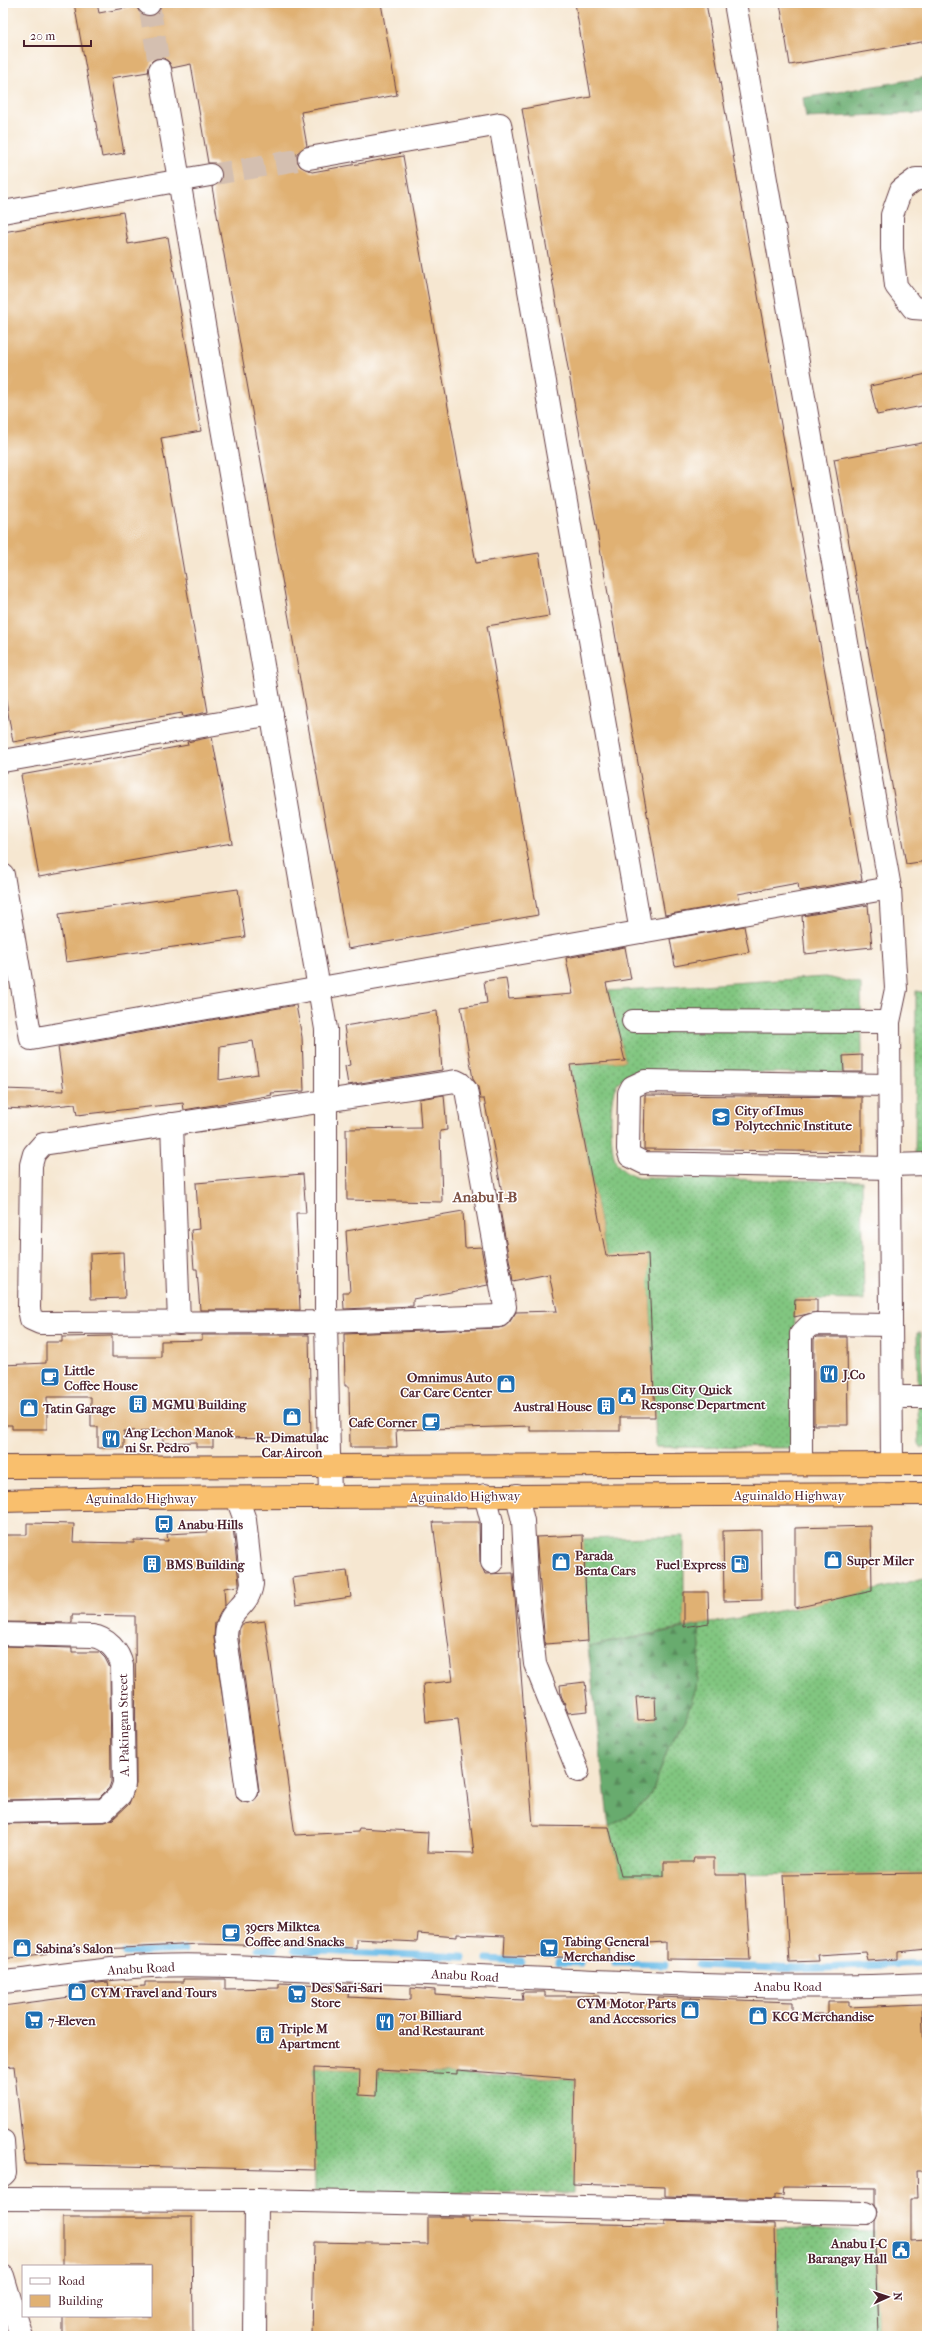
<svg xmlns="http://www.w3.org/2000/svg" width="930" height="2339" font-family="'IM FELL French Canon',serif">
  <defs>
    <pattern id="grass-dots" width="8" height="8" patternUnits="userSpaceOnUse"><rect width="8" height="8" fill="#81c680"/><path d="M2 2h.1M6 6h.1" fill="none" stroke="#6ca069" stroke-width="1.8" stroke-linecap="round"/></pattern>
    <pattern id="forest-firs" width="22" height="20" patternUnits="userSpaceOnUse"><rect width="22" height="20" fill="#68ab6e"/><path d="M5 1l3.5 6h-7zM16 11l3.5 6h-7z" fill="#588b5b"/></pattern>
  </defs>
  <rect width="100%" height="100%" fill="#fff"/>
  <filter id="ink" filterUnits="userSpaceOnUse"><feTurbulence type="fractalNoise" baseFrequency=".025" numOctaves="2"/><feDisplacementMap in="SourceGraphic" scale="8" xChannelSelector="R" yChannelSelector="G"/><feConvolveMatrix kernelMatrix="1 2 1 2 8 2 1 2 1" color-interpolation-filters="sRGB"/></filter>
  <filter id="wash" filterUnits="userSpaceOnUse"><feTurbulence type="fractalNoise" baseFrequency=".012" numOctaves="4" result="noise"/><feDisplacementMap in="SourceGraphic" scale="16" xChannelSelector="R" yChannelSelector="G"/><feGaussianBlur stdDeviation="0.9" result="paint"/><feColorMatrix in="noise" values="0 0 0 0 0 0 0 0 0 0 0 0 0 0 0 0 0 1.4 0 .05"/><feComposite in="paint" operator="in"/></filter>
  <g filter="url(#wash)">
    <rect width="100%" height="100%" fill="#f6e7d1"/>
    <g fill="url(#grass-dots)" stroke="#667256">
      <path d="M 825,977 L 861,984 L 862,1055 L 843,1056 L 843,1073 L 637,1072 C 628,1075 620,1079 615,1088 C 609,1099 610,1151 616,1162 C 621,1170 629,1175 638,1178 L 862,1181 L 864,1300 L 795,1299 L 794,1448 L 656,1447 L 650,1296 L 614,1297 L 570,1065 L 625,1061 L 608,991 Z"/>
      <path d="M 916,991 L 927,993 L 927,1174 L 915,1174 Z"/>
      <path d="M 917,1333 L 921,1333 L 922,1382 L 927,1382 L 927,1386 L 918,1386 Z"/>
      <path d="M 918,1406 L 927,1406 L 927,1447 L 922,1448 L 919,1444 Z"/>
      <path d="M 684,1536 L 684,1627 L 588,1647 L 583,1539 Z"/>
      <path d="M 927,1578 L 927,1873 L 621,1876 L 609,1827 L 636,1810 L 652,1793 L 669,1745 L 685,1720 L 696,1688 L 700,1653 L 699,1625 L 795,1608 Z"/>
      <path d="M 314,2068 L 575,2079 L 574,2193 L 315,2192 Z"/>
      <path d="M 775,2228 L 875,2231 L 878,2336 L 777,2336 Z"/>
    </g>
    <g fill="url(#forest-firs)" stroke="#59654c">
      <path d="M 927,77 L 927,113 L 806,118 L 803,98 Z"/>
      <path d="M 699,1625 L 700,1653 L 696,1688 L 685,1720 L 669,1745 L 652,1793 L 636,1810 L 609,1827 L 588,1647 Z"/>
    </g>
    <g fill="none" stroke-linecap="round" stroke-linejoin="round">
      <g stroke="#6dbde8" stroke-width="7">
        <path d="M 258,1949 L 275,1949"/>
        <path d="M 294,1950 L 463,1957"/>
        <path d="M 126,1953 L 184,1950"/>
        <path d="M 487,1959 L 521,1961"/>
        <path d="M 558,1962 L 580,1963"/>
        <path d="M 615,1963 L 665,1964"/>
        <path d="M 698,1965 L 798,1969 L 927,1963"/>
      </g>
    </g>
    <g id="blocks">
      <g fill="#e0b173" fill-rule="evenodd">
        <path d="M 74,3 L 97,3 L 99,13 L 136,6 L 140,13 L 146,16 L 158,13 L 161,3 L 381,3 L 397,95 L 301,112 L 307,146 L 297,153 L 297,161 L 300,166 L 312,172 L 403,156 L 476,563 L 539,553 L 549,616 L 487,626 L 538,915 L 348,949 L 212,187 L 222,180 L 222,172 L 215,163 L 208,163 L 191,64 L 172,68 L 169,62 L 164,58 L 157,58 L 152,61 L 148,72 L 111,78 L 124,153 L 102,157 Z"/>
        <path d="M 575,3 L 706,3 L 862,880 L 799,891 L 798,883 L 738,894 L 740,902 L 665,915 L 522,109 L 591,97 Z"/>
        <path d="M 780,3 L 927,3 L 927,41 L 790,65 Z"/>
        <path d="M 123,212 L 128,244 L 168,237 L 201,431 L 161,438 L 208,712 L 183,717 L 182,713 L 13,742 L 3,684 L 3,232 Z"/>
        <path d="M 927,374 L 927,405 L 877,415 L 870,386 Z"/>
        <path d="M 927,442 L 927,861 L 906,864 L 834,459 Z"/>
        <path d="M 212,737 L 232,843 L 39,877 L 21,775 L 188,745 L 187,742 Z"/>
        <path d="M 238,889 L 245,937 L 66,962 L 59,914 Z"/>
        <path d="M 868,905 L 872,947 L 805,954 L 802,916 Z"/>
        <path d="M 744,926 L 749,952 L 675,966 L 670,939 Z"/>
        <path d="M 625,947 L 631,979 L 606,983 L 625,1061 L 570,1065 L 606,1256 L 648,1254 L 655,1417 L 620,1417 L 620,1431 L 530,1431 L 530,1426 L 396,1430 L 397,1447 L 350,1447 L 349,1386 L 345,1386 L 344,1334 L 499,1328 L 509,1323 L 516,1312 L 557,1311 L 549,1274 L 513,1281 L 497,1193 L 502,1193 L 495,1155 L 484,1099 L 480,1099 L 478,1087 L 473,1079 L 461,1007 L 487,1003 L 484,981 L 506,978 L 509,999 L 573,994 L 566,958 Z"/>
        <path d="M 296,1005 L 302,1037 L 304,1091 L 271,1093 L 272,1095 L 184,1110 L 183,1103 L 77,1115 L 75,1104 L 26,1109 L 3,1108 L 3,1089 L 64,1091 L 58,1047 ZM 253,1041 L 258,1074 L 219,1080 L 220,1046 Z"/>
        <path d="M 437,1011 L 442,1070 L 348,1085 L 345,1066 L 350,1065 L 344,1026 Z"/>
        <path d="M 862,1055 L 862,1072 L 844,1072 L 843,1056 Z"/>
        <path d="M 444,1095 L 447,1130 L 440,1131 L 442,1202 L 347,1200 L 346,1129 L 421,1128 L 419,1099 Z"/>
        <path d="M 645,1095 L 862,1097 L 862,1152 L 644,1149 Z"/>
        <path d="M 303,1174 L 306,1213 L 296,1213 L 300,1310 L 200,1310 L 197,1269 L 194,1269 L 191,1230 L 199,1229 L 196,1183 Z"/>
        <path d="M 463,1211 L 465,1248 L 481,1247 L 488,1285 L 413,1299 L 413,1306 L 344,1309 L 343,1292 L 350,1292 L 346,1231 Z"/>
        <path d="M 123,1252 L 125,1298 L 91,1299 L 90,1254 Z"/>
        <path d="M 795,1299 L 817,1299 L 817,1312 L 794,1317 Z"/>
        <path d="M 202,1335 L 309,1335 L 311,1437 L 213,1438 L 213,1447 L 196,1447 L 196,1442 L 163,1443 L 163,1430 L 124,1431 L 124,1448 L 98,1448 L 98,1427 L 91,1427 L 91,1397 L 47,1397 L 47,1429 L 12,1429 L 12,1425 L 3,1425 L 3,1365 L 46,1363 L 46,1342 L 62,1342 L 62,1337 L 112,1336 L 112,1357 L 161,1357 L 161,1341 L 202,1340 Z"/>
        <path d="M 816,1337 L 847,1337 L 848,1425 L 814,1425 L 814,1339 Z"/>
        <path d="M 433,1522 L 479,1522 L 480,1562 L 485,1574 L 513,1573 L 533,1826 L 609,1827 L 621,1876 L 664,1876 L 664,1862 L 693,1862 L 694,1858 L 714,1858 L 714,1875 L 745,1875 L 750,1960 L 666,1959 L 666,1942 L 609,1945 L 609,1958 L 504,1956 L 505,1936 L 457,1934 L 457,1937 L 418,1934 L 417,1942 L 356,1939 L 356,1948 L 200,1944 L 64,1951 L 3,1959 L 3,1824 L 105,1822 L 113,1819 L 129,1804 L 136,1784 L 135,1616 L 72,1615 L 72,1623 L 3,1622 L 3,1535 L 27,1535 L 27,1523 L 74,1524 L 73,1542 L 134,1543 L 134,1540 L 168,1541 L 167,1534 L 207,1532 L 207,1527 L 233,1527 L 239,1583 L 239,1586 L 224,1588 L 225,1605 L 215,1623 L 214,1638 L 237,1798 L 242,1802 L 249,1803 L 258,1796 L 259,1790 L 239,1637 L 239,1630 L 242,1624 L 265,1621 L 295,1835 L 358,1832 L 359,1828 L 428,1832 L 427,1852 L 474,1853 L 458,1719 L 426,1722 L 423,1684 L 453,1681 Z"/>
        <path d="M 871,1526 L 872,1591 L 795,1608 L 795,1528 Z"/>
        <path d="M 761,1530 L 762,1600 L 724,1601 L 723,1531 Z"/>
        <path d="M 583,1535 L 588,1641 L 545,1644 L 536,1537 Z"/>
        <path d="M 347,1571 L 351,1597 L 296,1605 L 292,1578 Z"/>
        <path d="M 684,1592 L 708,1592 L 709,1623 L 684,1627 Z"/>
        <path d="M 3,1646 L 72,1648 L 72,1652 L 99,1652 L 105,1658 L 110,1668 L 111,1782 L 109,1788 L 99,1798 L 3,1800 Z"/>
        <path d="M 585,1682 L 588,1711 L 568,1713 L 561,1695 L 560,1685 Z"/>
        <path d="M 655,1696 L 656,1719 L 638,1720 L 636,1697 Z"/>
        <path d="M 927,1873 L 927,1949 L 898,1952 L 898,1959 L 868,1961 L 866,1952 L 818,1955 L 819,1961 L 789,1962 L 784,1875 Z"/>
        <path d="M 183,1979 L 225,1979 L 225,1989 L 279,1988 L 279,1983 L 349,1986 L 348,1997 L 411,2000 L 411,1988 L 435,1990 L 435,1995 L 500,1999 L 523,2000 L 522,1992 L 545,1992 L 545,1996 L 599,1996 L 599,2003 L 658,2003 L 658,1997 L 792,2002 L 792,2014 L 828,2014 L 828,2002 L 849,2002 L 849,2007 L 922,2004 L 925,2079 L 926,2171 L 917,2171 L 918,2198 L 911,2198 L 911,2241 L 927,2240 L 927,2336 L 878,2336 L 875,2239 L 875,2221 L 878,2213 L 875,2205 L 875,2188 L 784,2187 L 783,2196 L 774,2195 L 774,2199 L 665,2196 L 665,2187 L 573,2184 L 575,2079 L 457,2070 L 457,2074 L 377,2070 L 376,2096 L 359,2095 L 360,2070 L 314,2068 L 315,2170 L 25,2164 L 14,2066 L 3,2067 L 3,2006 L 70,1997 L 69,1986 L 108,1982 L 109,1988 L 145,1986 L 145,1982 L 183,1982 Z"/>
        <path d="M 63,2217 L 192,2217 L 193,2336 L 63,2336 L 63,2316 L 151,2316 L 151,2266 L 63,2266 Z"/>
        <path d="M 428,2217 L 469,2217 L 469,2222 L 665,2225 L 665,2221 L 775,2224 L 777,2336 L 312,2336 L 314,2242 L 428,2244 Z"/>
      </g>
    </g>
  </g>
  <g filter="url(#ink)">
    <use href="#blocks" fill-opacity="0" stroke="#643d44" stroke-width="1"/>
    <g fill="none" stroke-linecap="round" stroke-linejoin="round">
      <g stroke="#d4bfb0" stroke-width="22" stroke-dasharray="22 11" stroke-linecap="butt">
        <path d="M 149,4 L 160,70"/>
        <path d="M 210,175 L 309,158"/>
      </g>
      <g stroke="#643d44" stroke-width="24">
        <g id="minor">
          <path d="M 148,3 L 149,4"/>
          <path d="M 735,3 L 890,888 L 896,989 L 889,1022 L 892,1464"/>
          <path d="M 160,70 L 326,1029 L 326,1322 L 330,1497"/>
          <path d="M 309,158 L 500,124 L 641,932"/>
          <path d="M 927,179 L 916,179 L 901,190 L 892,215 L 892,249 L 896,286 L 913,308 L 927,309"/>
          <path d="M 3,212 L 210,175"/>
          <path d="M 3,761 L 272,714"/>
          <path d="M 3,875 L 31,1039 L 890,888"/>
          <path d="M 633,1021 L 889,1022"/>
          <path d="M 456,1081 L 460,1083 L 466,1090 L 505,1307 L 499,1316 L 326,1322 L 40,1323 L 31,1319 L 29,1309 L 31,1165 L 34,1154 L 43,1144 Z"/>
          <path d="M 889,1085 L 645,1081 L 632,1087 L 629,1093 L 628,1149 L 630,1156 L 644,1163 L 890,1168"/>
          <path d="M 172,1124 L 179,1323"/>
          <path d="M 890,1165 L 927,1164"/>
          <path d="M 892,1397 L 927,1397"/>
          <path d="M 801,1464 L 801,1334 L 809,1326 L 815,1324 L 891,1325"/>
          <path d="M 485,1495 L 492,1522 L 492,1562"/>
          <path d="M 517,1495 L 523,1521 L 527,1592 L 535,1664 L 578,1771"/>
          <path d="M 237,1498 L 245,1520 L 252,1584 C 248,1610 227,1607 226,1637 L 247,1791"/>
          <path d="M 3,1634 L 92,1636 C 107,1638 119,1651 122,1666 L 124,1784 L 120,1795 L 104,1810 L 3,1812"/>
          <path d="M 3,1982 C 52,1977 101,1968 151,1966 C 221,1963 290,1970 360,1972 C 549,1976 738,1993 927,1984"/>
          <path d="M 3,2141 L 5,2173 L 3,2175"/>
          <path d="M 3,2199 L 256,2200 L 866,2213"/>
          <path d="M 3,2276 L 21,2336"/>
          <path d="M 255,2336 L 256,2200"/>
        </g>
      </g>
      <g stroke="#643d44" stroke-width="24">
        <g id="highway">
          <path d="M 3,1467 L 927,1464"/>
          <path d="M 3,1501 L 123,1498 L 927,1494"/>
        </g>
      </g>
      <use href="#minor" stroke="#fff" stroke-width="22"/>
      <use href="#highway" stroke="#f9bf6d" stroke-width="22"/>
    </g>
  </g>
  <defs>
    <g id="university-square" transform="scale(1)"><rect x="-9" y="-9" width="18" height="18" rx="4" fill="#1f6fb2" stroke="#fff"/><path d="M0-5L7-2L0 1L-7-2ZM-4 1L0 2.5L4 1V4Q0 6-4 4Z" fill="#fff"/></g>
    <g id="restaurant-square" transform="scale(1)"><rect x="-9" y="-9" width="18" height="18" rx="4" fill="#1f6fb2" stroke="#fff"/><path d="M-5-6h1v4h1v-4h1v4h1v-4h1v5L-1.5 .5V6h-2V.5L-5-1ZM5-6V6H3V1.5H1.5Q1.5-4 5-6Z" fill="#fff"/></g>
    <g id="cafe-square" transform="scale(1)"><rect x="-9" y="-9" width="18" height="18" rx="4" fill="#1f6fb2" stroke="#fff"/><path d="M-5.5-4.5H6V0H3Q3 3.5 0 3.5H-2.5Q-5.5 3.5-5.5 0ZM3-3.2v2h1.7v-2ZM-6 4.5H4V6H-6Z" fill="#fff"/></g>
    <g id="shop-square" transform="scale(1)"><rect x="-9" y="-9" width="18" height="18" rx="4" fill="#1f6fb2" stroke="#fff"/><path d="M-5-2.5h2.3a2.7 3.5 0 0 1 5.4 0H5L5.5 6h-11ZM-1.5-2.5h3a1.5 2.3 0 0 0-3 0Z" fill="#fff"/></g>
    <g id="civic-square" transform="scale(1)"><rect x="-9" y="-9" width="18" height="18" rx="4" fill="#1f6fb2" stroke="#fff"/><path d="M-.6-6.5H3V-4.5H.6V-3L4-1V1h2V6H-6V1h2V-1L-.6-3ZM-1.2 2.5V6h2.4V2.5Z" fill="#fff"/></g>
    <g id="building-square" transform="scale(1)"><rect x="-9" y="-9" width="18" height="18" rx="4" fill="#1f6fb2" stroke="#fff"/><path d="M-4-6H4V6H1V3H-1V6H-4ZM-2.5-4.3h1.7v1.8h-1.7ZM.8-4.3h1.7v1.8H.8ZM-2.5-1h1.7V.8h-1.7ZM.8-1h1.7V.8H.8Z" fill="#fff"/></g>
    <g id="bus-square" transform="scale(1)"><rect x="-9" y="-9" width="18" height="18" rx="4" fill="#1f6fb2" stroke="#fff"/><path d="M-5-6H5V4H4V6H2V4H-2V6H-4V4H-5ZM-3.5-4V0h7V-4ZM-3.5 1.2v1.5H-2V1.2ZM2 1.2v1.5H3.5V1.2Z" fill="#fff"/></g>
    <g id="fuel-square" transform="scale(1)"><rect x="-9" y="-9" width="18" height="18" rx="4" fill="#1f6fb2" stroke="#fff"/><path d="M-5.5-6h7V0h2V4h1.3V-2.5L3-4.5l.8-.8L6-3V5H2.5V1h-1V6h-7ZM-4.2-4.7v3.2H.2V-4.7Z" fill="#fff"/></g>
    <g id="supermarket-square" transform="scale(1)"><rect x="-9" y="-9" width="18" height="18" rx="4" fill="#1f6fb2" stroke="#fff"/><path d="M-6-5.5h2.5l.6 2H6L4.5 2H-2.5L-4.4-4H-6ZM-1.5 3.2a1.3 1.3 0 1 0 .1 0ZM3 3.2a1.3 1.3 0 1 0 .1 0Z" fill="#fff"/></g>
  </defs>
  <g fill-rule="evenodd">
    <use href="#university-square" x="721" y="1117"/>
    <use href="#restaurant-square" x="829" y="1374"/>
    <use href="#cafe-square" x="50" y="1377"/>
    <use href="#shop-square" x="506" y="1384"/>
    <use href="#civic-square" x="627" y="1396"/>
    <use href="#building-square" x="138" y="1404"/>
    <use href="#building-square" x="606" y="1406"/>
    <use href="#shop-square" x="29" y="1408"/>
    <use href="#shop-square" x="292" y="1417"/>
    <use href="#cafe-square" x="431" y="1422"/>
    <use href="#restaurant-square" x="111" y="1439"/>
    <use href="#bus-square" x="164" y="1524"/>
    <use href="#shop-square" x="833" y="1560"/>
    <use href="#shop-square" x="561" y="1562"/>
    <use href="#building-square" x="152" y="1564"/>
    <use href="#fuel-square" x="740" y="1564"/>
    <use href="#cafe-square" x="231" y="1933"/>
    <use href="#shop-square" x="22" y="1948"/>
    <use href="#supermarket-square" x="549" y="1948"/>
    <use href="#shop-square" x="77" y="1992"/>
    <use href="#supermarket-square" x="297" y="1994"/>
    <use href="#shop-square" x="690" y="2010"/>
    <use href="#shop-square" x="758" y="2016"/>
    <use href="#supermarket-square" x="34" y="2020"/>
    <use href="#restaurant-square" x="385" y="2022"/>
    <use href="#building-square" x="265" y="2035"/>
    <use href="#civic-square" x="901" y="2250"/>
  </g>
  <g text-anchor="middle" stroke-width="3" stroke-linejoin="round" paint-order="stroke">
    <g font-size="13" font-weight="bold" fill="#4a1f2b" stroke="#fff" text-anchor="start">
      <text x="735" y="1115">City of Imus<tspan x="735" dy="15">Polytechnic Institute</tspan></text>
      <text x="64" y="1375">Little<tspan x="64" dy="15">Coffee House</tspan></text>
      <text x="843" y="1379">J.Co</text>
      <text x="492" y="1382" text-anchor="end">Omnimus Auto<tspan x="492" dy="15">Car Care Center</tspan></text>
      <text x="641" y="1394">Imus City Quick<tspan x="641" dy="15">Response Department</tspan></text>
      <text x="152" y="1409">MGMU Building</text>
      <text x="592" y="1411" text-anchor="end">Austral House</text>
      <text x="43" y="1413">Tatin Garage</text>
      <text x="417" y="1427" text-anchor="end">Cafe Corner</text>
      <text x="125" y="1437">Ang Lechon Manok<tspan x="125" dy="15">ni Sr. Pedro</tspan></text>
      <text x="292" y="1442" text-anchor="middle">R. Dimatulac<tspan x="292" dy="15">Car Aircon</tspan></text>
      <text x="178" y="1529">Anabu Hills</text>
      <text x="575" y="1560">Parada<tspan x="575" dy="15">Benta Cars</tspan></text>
      <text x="847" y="1565">Super Miler</text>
      <text x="166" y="1569">BMS Building</text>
      <text x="726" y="1569" text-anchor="end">Fuel Express</text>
      <text x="245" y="1931">39ers Milktea<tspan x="245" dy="15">Coffee and Snacks</tspan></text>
      <text x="563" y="1946">Tabing General<tspan x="563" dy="15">Merchandise</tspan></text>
      <text x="36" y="1953">Sabina's Salon</text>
      <text x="311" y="1992">Des Sari-Sari<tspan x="311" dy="15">Store</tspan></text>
      <text x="91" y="1997">CYM Travel and Tours</text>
      <text x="676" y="2008" text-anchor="end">CYM Motor Parts<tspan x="676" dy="15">and Accessories</tspan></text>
      <text x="399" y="2020">701 Billiard<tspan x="399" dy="15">and Restaurant</tspan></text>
      <text x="772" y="2021">KCG Merchandise</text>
      <text x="48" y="2025">7-Eleven</text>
      <text x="279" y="2033">Triple M<tspan x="279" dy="15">Apartment</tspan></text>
      <text x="887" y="2248" text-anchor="end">Anabu I-C<tspan x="887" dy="15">Barangay Hall</tspan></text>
    </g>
    <g font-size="13" fill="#4a1f2b" stroke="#fff">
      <text x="789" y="1500">Aguinaldo Highway</text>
      <text transform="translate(465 1496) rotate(-1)" y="5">Aguinaldo Highway</text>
      <text x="141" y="1503">Aguinaldo Highway</text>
      <text transform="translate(123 1725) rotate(-91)" y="5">A. Pakingan Street</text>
      <text transform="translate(141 1968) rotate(-3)" y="5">Anabu Road</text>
      <text transform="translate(465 1975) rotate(3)" y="5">Anabu Road</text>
      <text x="788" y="1991">Anabu Road</text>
    </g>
    <g font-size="15" font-weight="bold" fill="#7e5244" stroke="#fff">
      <text x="485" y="1202">Anabu I-B</text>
    </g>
  </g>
  <rect width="930" height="2339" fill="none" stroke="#fff" stroke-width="16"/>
  <rect x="22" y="2265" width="130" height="52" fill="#ffffff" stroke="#b7a5aa"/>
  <rect x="30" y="2278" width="20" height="6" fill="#ffffff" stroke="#b7a5aa"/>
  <text x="58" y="2285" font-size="12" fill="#4a1f2b">Road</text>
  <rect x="30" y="2295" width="20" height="12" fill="#e0b173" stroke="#b7a5aa"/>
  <text x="58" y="2305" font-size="12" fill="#4a1f2b">Building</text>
  <g transform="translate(888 2297) rotate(87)" stroke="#ffffff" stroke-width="3" paint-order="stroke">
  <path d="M0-3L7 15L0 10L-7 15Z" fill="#4a1f2b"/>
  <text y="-6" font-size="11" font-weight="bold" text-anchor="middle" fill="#4a1f2b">N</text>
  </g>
  <path d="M24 40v6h67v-6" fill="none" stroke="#4a1f2b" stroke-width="2"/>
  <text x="30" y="40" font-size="12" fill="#4a1f2b" stroke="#ffffff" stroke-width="3" paint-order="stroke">20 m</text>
</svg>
